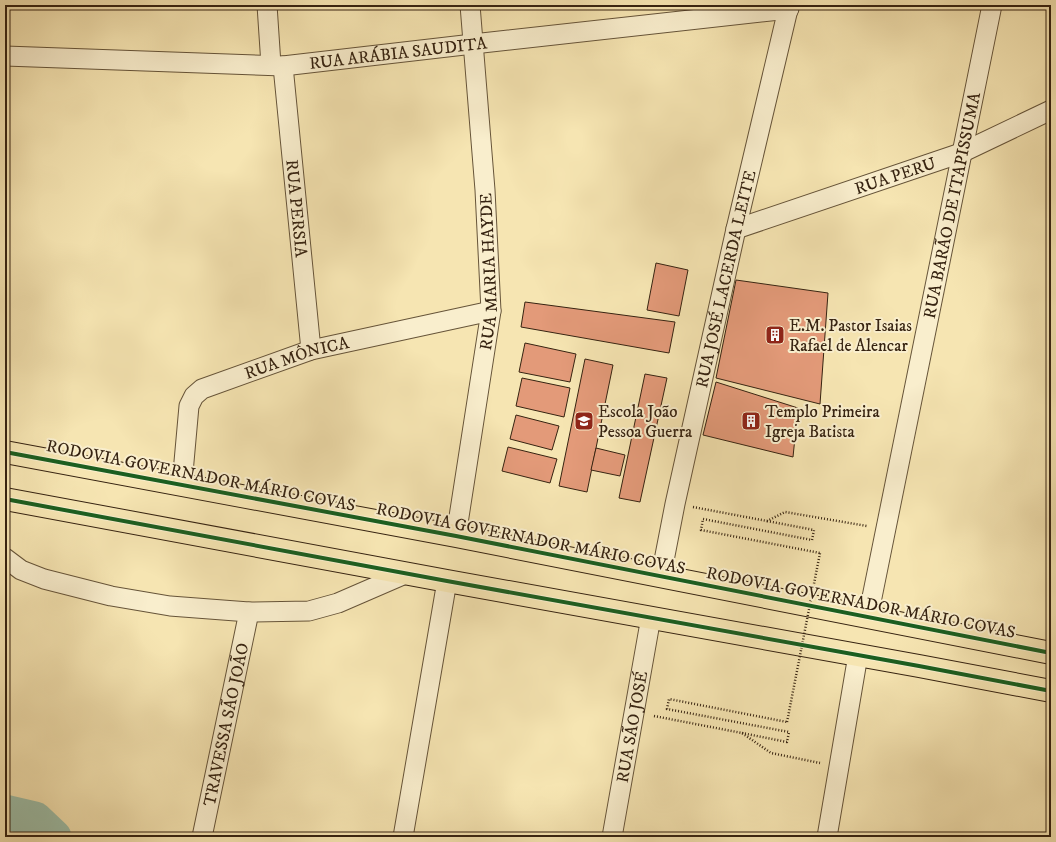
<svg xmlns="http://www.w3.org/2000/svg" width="1056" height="842" font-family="'IM FELL DW Pica',serif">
  <rect width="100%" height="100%" fill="#f6e5b2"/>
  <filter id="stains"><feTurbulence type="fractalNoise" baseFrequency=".005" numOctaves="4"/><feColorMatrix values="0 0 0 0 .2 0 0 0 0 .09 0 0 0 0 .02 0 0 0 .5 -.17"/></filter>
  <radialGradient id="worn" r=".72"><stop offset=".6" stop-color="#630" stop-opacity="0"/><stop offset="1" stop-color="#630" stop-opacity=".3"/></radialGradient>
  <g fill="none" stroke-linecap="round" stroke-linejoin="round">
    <path stroke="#9dbfa9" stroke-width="35" d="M 5,812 L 35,819 L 54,837"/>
  </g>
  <g fill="#e39a79" stroke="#362311">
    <path d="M 656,263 L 688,270 L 679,316 L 647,310 Z"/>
    <path d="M 736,280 L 828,293 L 820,404 L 716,378 Z"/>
    <path d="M 525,302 L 675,322 L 669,353 L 521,327 Z"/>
    <path d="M 525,343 L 576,354 L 570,382 L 519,372 Z"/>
    <path d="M 585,359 L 613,365 L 587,492 L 559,486 Z"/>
    <path d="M 645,374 L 667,378 L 640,502 L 619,498 Z"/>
    <path d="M 522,378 L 570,388 L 564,417 L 516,406 Z"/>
    <path d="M 716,382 L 798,408 L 793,457 L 703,435 Z"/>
    <path d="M 516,415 L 559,426 L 552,450 L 510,439 Z"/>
    <path d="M 508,447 L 557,459 L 550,483 L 502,471 Z"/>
    <path d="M 596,448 L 625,455 L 620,476 L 591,470 Z"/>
  </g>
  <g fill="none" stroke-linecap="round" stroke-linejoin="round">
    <g stroke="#665439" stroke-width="21">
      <g id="street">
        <path d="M 267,5 L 271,65"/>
        <path id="s1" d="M 5,56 L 283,66 L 473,44 L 789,9"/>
        <path id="s2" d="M 283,66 L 311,350"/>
        <path id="s3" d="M 736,229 L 961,153 L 1051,110"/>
        <path id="s4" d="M 182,484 L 189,406 L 194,396 L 202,389 L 311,350 L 491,311"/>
        <path id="s5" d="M 456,536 L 491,311 L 485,190 L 470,5"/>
        <path d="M 5,558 L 21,570 L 44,579 L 111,596 L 170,606 L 249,612 L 309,611 L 338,603 L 405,574"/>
        <path id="s6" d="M 661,576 L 675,504 L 736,229 L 789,5"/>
        <path id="s7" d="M 868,617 L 992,5"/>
        <path id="s8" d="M 202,837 L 249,612"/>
        <path d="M 403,837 L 447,581"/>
        <path id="s9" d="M 612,837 L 651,617"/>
        <path d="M 827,837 L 858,655"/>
      </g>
    </g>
    <g stroke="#362311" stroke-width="24">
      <g id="highway">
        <path d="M 5,452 L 456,536 L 1051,653"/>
        <path d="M 5,499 L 447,581 L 919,666 L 1051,691"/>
      </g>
    </g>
    <g stroke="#362311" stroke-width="2.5" stroke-dasharray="1 2" stroke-linecap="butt">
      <path d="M 693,507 L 767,521 L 785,512 L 867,526"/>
      <path d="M 767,521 L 814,530 L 812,540 L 703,519 L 701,530 L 820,553"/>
      <path d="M 654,716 L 742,733 L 771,753 L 820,763"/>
      <path d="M 742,733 L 787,742 L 789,732 L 667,709 L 669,699 L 787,722"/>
    </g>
    <use href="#street" stroke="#f9eecd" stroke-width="19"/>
    <use href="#highway" stroke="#f6e5b2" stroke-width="22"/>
    <path stroke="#362311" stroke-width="2.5" stroke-dasharray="1 2" stroke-linecap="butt" d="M 787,722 L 820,553"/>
    <g stroke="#f9eecd" stroke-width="6">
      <g id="cycleway">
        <path d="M 5,452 L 456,536 L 1051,653"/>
        <path d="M 5,499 L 447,581 L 919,666 L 1051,691"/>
      </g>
    </g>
    <use href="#cycleway" stroke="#1b5e20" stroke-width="4"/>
  </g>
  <defs>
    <g id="building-square" transform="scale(1)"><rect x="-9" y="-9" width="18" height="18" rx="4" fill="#8f2418" stroke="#f9eecd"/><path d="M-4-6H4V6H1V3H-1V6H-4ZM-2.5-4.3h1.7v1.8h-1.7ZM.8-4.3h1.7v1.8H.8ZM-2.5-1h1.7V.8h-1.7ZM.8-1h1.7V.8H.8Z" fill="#fff"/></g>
    <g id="school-square" transform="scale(1)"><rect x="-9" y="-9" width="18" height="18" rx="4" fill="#8f2418" stroke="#f9eecd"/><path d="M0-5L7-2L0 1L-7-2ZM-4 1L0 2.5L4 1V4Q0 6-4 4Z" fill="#fff"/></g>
  </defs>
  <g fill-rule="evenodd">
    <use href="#building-square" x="775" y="335"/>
    <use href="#school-square" x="584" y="421"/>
    <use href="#building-square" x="751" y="421"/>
  </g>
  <g text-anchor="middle" stroke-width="4" stroke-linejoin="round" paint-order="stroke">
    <g font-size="17" fill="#362311" stroke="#f9eecd">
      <text dy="6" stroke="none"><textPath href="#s1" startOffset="394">RUA ARÁBIA SAUDITA</textPath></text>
      <text dy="6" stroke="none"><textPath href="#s3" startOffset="168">RUA PERU</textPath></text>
      <text dy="6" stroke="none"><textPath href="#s7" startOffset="420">RUA BARÃO DE ITAPISSUMA</textPath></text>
      <text dy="6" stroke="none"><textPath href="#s2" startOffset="143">RUA PERSIA</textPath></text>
      <text dy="6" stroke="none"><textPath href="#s5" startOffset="267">RUA MARIA HAYDE</textPath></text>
      <text dy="6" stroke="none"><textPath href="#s6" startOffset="304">RUA JOSÉ LACERDA LEITE</textPath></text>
      <text dy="6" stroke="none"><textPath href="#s4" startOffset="200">RUA MÔNICA</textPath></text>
      <text transform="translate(201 475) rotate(11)" y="6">RODOVIA GOVERNADOR MÁRIO COVAS</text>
      <text transform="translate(531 538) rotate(11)" y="6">RODOVIA GOVERNADOR MÁRIO COVAS</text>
      <text transform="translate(861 602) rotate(11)" y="6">RODOVIA GOVERNADOR MÁRIO COVAS</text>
      <text dy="6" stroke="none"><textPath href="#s8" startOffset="115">TRAVESSA SÃO JOÃO</textPath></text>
      <text dy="6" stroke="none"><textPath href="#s9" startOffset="112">RUA SÃO JOSÉ</textPath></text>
    </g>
    <g font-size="17" fill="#362311" stroke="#f9eecd" text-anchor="start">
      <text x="789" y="331">E.M. Pastor Isaias<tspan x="789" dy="20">Rafael de Alencar</tspan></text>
      <text x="598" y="417">Escola João<tspan x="598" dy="20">Pessoa Guerra</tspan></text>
      <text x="765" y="417">Templo Primeira<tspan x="765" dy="20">Igreja Batista</tspan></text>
    </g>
  </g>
  <rect width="1056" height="842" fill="none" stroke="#f6e5b2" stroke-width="20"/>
  <rect x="6" y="6" width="1044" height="830" fill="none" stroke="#362311" stroke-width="2"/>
  <rect x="10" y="10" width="1036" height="822" fill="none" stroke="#362311"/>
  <rect width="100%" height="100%" filter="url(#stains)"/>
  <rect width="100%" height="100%" fill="url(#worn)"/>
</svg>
